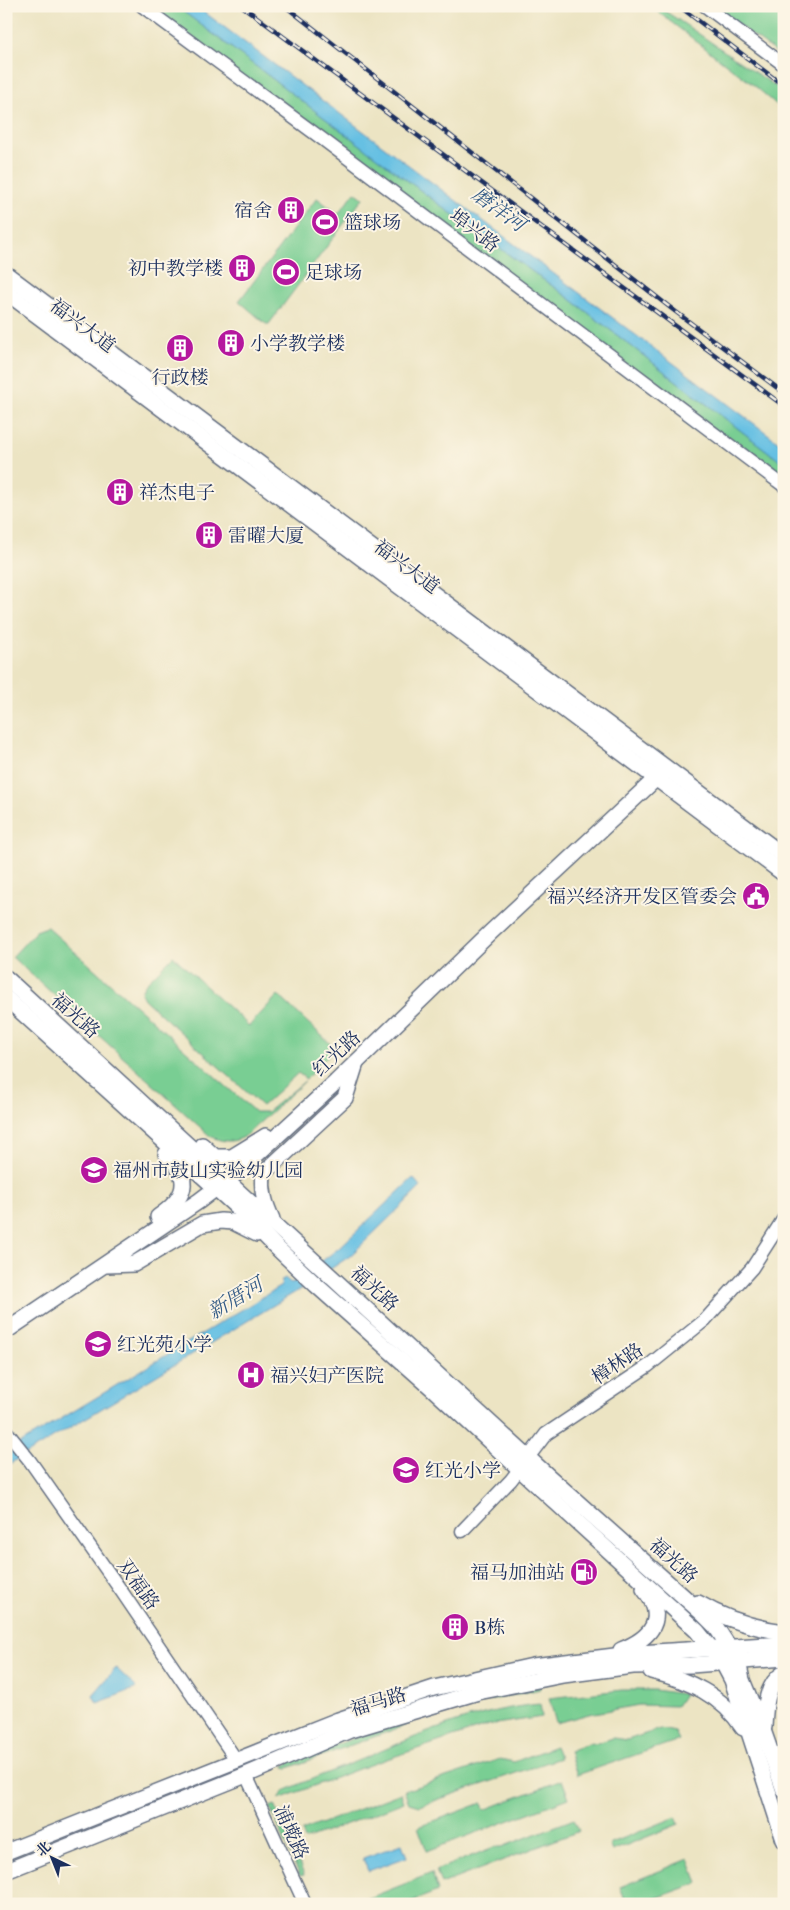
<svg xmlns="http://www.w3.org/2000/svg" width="790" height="1910" font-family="'IM FELL French Canon','Noto Serif SC',serif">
  <rect width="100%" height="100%" fill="#fcf5e5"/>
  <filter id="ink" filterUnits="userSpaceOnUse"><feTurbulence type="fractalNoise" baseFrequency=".02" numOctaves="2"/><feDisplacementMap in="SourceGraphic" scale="10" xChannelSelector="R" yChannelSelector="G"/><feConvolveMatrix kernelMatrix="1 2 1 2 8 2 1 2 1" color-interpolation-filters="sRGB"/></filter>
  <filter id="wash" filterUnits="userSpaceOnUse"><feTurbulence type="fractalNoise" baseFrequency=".0096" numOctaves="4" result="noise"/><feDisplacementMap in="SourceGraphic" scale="20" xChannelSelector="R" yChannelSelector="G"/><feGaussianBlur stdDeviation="1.12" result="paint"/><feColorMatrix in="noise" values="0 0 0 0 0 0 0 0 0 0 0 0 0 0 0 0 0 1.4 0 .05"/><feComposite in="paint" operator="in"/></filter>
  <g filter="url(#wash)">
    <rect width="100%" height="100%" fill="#ece4c3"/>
    <g fill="#79ce93" stroke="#4a7e78">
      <path d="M 148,6 L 176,6 L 444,208 L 569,298 L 784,464 L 784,483 Z"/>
      <path d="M 650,6 L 657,6 L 677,19 L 784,92 L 784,111 L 756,87 Z"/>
      <path d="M 712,6 L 784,6 L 784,58 Z"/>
      <path d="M 355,192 L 363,198 L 269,324 L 266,324 L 239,301 L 317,198 L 338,214 Z"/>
      <path d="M 47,927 L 255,1112 L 267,1112 L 305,1081 L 244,1137 C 233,1143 221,1142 210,1136 L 12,957 L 36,931 Z"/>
      <path d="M 173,956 L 249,1026 L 278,995 L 335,1048 L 306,1079 L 298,1073 L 262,1106 L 144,999 L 141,993 L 144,985 Z"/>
      <path d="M 539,1686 L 541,1687 L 540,1689 L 428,1715 L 428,1713 Z"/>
      <path d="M 622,1690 L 654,1690 L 684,1694 L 676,1706 L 639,1705 L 589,1714 L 556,1723 L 549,1698 Z"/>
      <path d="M 540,1704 L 542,1717 L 489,1725 L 372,1764 L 279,1799 L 284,1791 C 312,1778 341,1768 369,1756 C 424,1733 480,1709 540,1704 Z"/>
      <path d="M 410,1721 L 409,1723 L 401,1727 L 288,1768 L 284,1767 L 285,1765 L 293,1761 L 392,1724 Z"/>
      <path d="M 660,1729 L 675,1732 L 679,1740 L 577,1775 L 569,1751 L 591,1742 L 597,1743 L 613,1738 L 627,1740 Z"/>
      <path d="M 555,1746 L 560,1758 L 419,1806 L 409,1803 L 404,1791 L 500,1759 L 514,1762 Z"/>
      <path d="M 562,1780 L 569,1798 L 427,1851 L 418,1827 L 482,1803 L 484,1810 Z"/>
      <path d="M 401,1793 L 404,1802 L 305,1840 L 302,1831 Z"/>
      <path d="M 275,1805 L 304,1875 L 300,1876 L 270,1807 Z"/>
      <path d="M 676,1817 L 679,1824 L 612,1851 L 609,1844 Z"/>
      <path d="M 574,1819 L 579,1831 L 441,1884 L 436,1870 L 494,1847 L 502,1847 Z"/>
      <path d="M 689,1859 L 698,1883 L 640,1904 L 627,1904 L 620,1887 Z"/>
      <path d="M 432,1873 L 438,1891 L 405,1904 L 354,1904 Z"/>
    </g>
    <g fill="#66c0e3" stroke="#4078a0">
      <path d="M 176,6 L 196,6 L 784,446 L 784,464 L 569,298 L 444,208 Z"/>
      <path d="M 413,1178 L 421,1187 L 350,1256 L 299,1290 L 6,1466 L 6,1452 L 281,1286 L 282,1280 L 285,1278 L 292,1284 L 339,1248 Z"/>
      <path d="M 116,1668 L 137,1688 L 97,1703 L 93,1695 Z"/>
      <path d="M 402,1844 L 407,1857 L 368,1871 L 363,1858 Z"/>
    </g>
  </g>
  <g filter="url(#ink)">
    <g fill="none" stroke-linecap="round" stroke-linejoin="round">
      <g stroke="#646e81" stroke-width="15">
        <g id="minor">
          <path d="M 142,6 L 321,138 L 784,486"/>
          <path d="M 705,6 L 784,65"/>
          <path d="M 6,1431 L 30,1461 L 122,1592 L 237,1761"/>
          <path d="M 462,1531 L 511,1480 L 546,1434 L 648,1366 L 705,1320 L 752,1268 L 784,1218"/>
          <path d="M 246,1775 L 305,1904"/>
        </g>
      </g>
      <g stroke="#646e81" stroke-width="18">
        <g id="major">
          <path d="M 6,274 L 784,856"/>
          <path d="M 6,292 L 784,874"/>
          <path d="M 6,978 L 548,1476 L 703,1614 L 716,1627 L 738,1661 L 742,1680 L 764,1733 L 784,1790"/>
          <path d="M 6,998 L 240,1210 L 274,1245 L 316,1285 L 433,1389 L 539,1487 L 697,1631 L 723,1663 L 732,1680 L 784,1840"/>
          <path d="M 202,1145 L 215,1157 L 232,1157 L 266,1136"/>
          <path d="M 158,1217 C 185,1199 194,1179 166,1154"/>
          <path d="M 272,1219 C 265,1204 261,1191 263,1174 L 345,1098 L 356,1063"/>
          <path d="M 107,1265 L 134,1264 L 202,1224 L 221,1221 L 233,1222 L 257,1234"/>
          <path d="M 6,1331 L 199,1201 L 240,1170 L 336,1082 L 491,932 L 663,772"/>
          <path d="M 698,1603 C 723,1618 755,1628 784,1632"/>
          <path d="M 621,1650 C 651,1638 668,1619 644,1589"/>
          <path d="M 651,1671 C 688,1680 722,1695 743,1728"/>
          <path d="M 764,1727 C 765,1707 766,1684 784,1673"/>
          <path d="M 6,1852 L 338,1720 L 434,1688 L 533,1666 L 639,1653 L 784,1644"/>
          <path d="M 6,1871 L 246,1775 L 350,1730 L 478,1692 L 563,1675 L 633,1666 L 691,1665 L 784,1658"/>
        </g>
      </g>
      <use href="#minor" stroke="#fff" stroke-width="12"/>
      <use href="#major" stroke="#fff" stroke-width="15"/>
      <g stroke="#1b2f5e" stroke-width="4.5">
        <g id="rail">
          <path d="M 242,6 L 784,406"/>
          <path d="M 285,6 L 672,309 L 784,393"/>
          <path d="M 679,6 L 784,86"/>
        </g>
      </g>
      <use href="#rail" stroke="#fcf5e5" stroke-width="2.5" stroke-dasharray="8" stroke-linecap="butt"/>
    </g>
  </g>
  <defs>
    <g id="building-disc" transform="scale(1.4375)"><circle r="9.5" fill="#b5179e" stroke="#fcf5e5"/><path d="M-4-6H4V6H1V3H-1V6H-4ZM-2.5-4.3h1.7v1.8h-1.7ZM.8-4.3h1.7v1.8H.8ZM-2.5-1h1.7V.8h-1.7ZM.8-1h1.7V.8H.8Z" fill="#fff"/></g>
    <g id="stadium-disc" transform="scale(1.4375)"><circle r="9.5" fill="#b5179e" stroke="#fcf5e5"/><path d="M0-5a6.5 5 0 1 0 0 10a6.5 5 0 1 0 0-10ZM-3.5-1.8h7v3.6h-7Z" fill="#fff"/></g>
    <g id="civic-disc" transform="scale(1.4375)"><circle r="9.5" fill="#b5179e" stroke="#fcf5e5"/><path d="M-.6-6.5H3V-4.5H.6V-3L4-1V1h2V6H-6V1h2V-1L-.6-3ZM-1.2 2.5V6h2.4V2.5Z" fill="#fff"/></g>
    <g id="school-disc" transform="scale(1.4375)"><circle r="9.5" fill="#b5179e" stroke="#fcf5e5"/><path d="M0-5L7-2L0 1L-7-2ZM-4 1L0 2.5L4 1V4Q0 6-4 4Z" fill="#fff"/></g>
    <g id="hospital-disc" transform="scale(1.4375)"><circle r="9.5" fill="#b5179e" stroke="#fcf5e5"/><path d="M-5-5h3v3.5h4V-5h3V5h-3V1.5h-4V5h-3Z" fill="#fff"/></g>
    <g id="fuel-disc" transform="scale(1.4375)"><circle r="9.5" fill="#b5179e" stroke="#fcf5e5"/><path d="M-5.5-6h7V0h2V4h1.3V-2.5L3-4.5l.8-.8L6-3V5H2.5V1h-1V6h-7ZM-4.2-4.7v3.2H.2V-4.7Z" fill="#fff"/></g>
  </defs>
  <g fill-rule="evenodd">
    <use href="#building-disc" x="291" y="210"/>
    <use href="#stadium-disc" x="325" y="222"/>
    <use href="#building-disc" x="242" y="268"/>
    <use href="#stadium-disc" x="286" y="272"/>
    <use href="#building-disc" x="231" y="343"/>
    <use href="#building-disc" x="180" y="348"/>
    <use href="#building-disc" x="120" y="492"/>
    <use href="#building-disc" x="209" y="535"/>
    <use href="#civic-disc" x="756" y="896"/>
    <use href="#school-disc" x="94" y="1170"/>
    <use href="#school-disc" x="98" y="1344"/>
    <use href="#hospital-disc" x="251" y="1375"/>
    <use href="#school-disc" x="406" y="1470"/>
    <use href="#fuel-disc" x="584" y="1572"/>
    <use href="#building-disc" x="455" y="1627"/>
  </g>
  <g text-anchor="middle" stroke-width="4" stroke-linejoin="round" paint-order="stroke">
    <g font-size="19" fill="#1b2f5e" stroke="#fcf5e5" text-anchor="start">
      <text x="272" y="217" text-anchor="end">宿舍</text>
      <text x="344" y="229">篮球场</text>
      <text x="223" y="275" text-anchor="end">初中教学楼</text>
      <text x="305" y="279">足球场</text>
      <text x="250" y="350">小学教学楼</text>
      <text x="180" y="384" text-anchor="middle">行政楼</text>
      <text x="139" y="499">祥杰电子</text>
      <text x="228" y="542">雷曜大厦</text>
      <text x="737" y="903" text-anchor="end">福兴经济开发区管委会</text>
      <text x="113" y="1177">福州市鼓山实验幼儿园</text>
      <text x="117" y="1351">红光苑小学</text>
      <text x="270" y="1382">福兴妇产医院</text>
      <text x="425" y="1477">红光小学</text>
      <text x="565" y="1579" text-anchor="end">福马加油站</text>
      <text x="474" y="1634">B栋</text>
    </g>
    <g font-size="19" fill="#1b2f5e" stroke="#fcf5e5">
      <text transform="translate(475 230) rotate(37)" y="7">埠兴路</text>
      <text transform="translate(83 325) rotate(37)" y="7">福兴大道</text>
      <text transform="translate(407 566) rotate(37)" y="7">福兴大道</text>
      <text transform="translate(76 1015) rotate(42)" y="7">福光路</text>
      <text transform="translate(336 1053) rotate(-43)" y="7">红光路</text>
      <text transform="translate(375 1288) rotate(43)" y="7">福光路</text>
      <text transform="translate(617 1363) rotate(-34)" y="7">樟林路</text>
      <text transform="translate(674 1560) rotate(42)" y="7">福光路</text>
      <text transform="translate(139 1584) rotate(55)" y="7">双福路</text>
      <text transform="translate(378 1701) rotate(-17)" y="7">福马路</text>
      <text transform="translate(292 1832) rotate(66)" y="7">浦墘路</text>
    </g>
    <g font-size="20" font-style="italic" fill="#325a86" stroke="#fcf5e5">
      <text transform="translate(499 209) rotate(36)" y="7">磨洋河</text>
      <text transform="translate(235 1298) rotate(-31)" y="7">新厝河</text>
    </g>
  </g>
  <rect width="790" height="1910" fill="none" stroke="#fcf5e5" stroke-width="25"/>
  <g transform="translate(52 1858) rotate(317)" stroke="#fcf5e5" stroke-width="4" paint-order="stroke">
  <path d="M0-4L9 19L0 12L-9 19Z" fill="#1b2f5e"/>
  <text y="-8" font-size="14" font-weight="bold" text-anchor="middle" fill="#1b2f5e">北</text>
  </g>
</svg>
